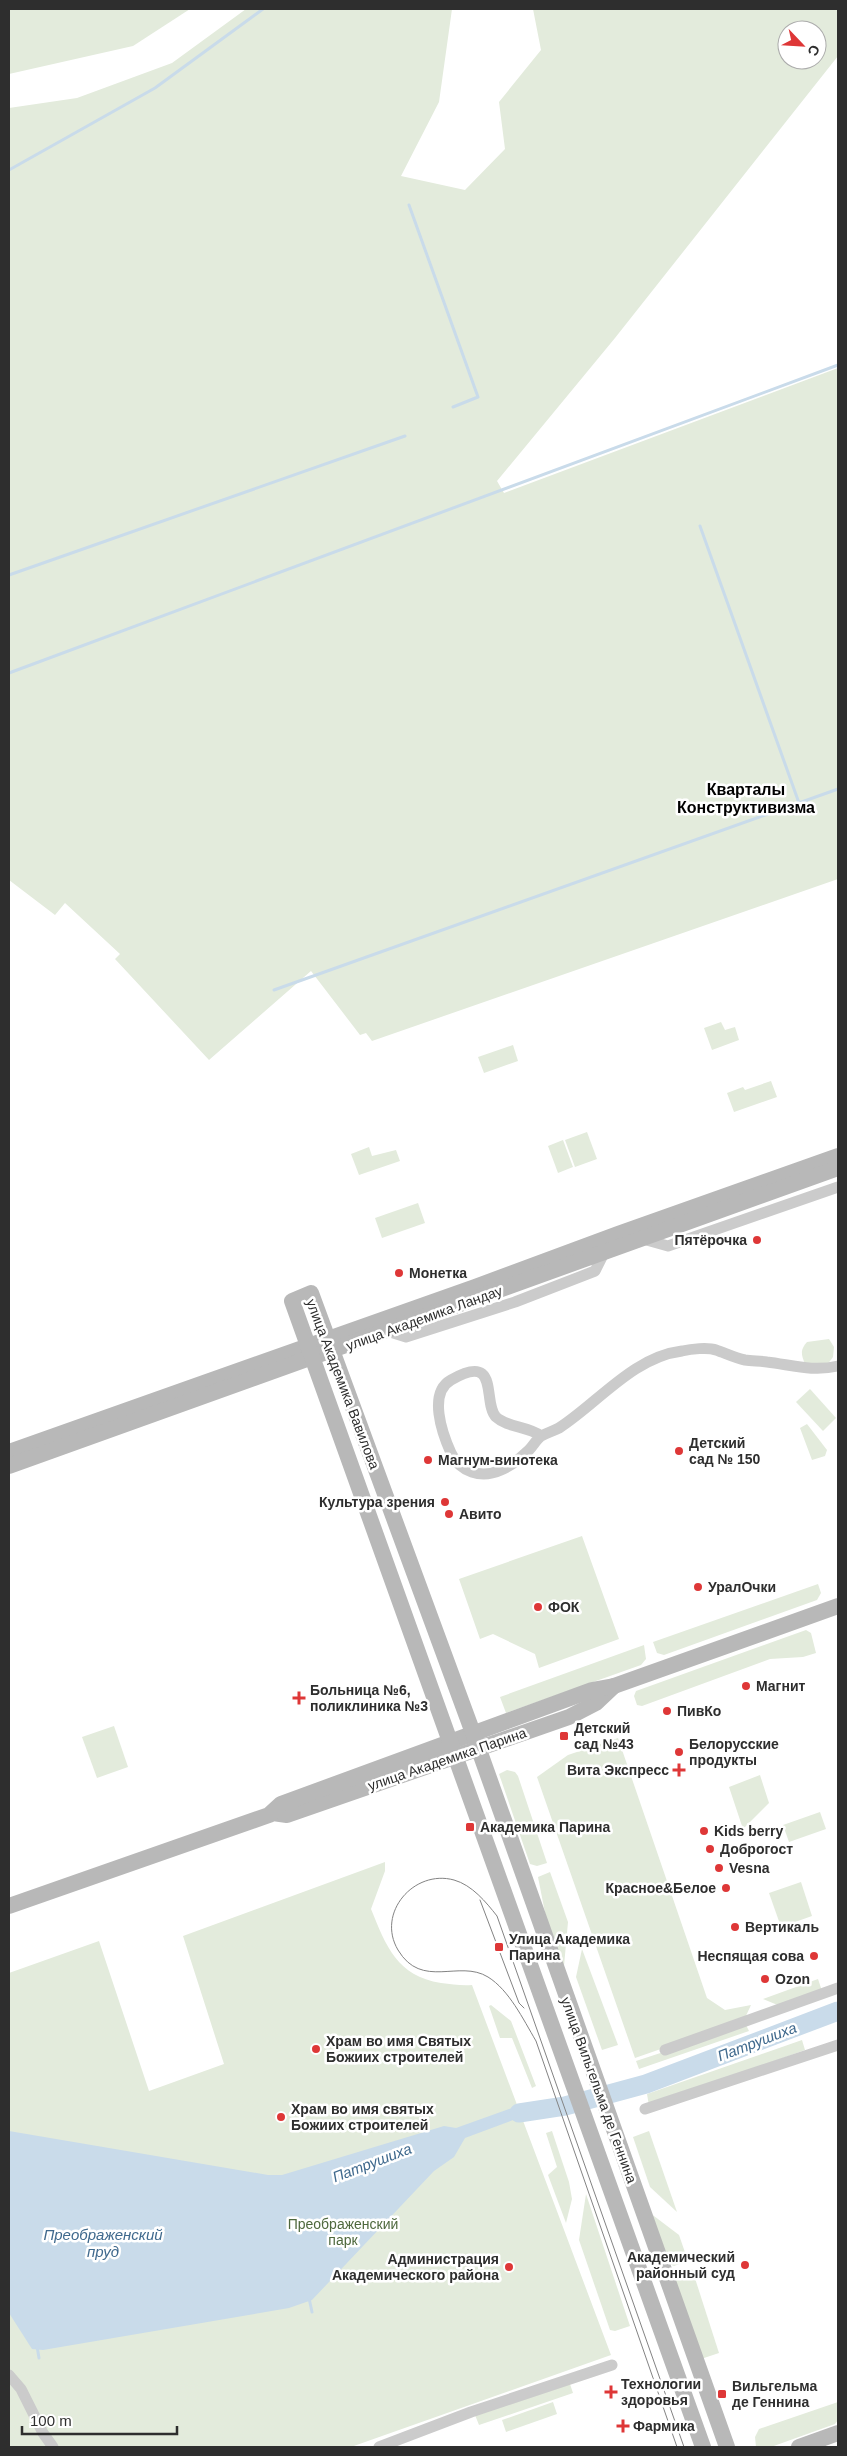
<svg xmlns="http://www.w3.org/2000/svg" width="847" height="2456" font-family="Arial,sans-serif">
  <rect width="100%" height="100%" fill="#fff"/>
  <g fill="#e3ebdc" fill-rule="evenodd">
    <path d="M 9,9 L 190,9 L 133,46 L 9,74 Z"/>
    <path d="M 246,9 L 452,9 L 439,102 L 401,176 L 465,190 L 505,149 L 499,102 L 541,50 L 533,9 L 838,9 L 838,56 L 615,338 L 497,481 L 504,493 L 838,368 L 838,879 L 372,1041 L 366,1033 L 360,1035 L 311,971 L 209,1060 L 115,959 L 120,954 L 65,903 L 55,915 L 9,880 L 9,108 L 77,98 L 172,63 ZM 787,30 L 817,30 L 817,60 L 787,60 Z"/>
    <path d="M 721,1022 L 725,1030 L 735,1027 L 739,1040 L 712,1050 L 704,1028 Z"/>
    <path d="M 513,1045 L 518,1061 L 484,1073 L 478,1057 Z"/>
    <path d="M 771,1081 L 777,1097 L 734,1112 L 727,1093 L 743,1087 L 745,1090 Z"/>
    <path d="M 587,1132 L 597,1159 L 575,1167 L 565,1140 Z"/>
    <path d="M 563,1140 L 573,1167 L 558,1173 L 548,1146 Z"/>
    <path d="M 369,1147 L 372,1156 L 396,1150 L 400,1161 L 359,1175 L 351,1154 Z"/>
    <path d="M 418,1203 L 425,1223 L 382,1238 L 375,1218 Z"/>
    <path d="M 829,1339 L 834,1347 L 833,1357 L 827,1365 L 805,1364 C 801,1354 800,1350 807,1342 Z"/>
    <path d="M 810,1389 L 836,1418 L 823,1431 L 796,1402 Z"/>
    <path d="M 807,1424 L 827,1450 L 825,1456 L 812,1460 L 800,1428 Z"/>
    <path d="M 582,1536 L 619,1639 L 539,1668 L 535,1654 L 493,1634 L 480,1639 L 459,1579 Z"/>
    <path d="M 818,1584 L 821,1593 L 817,1600 L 664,1655 L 657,1653 L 653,1642 Z"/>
    <path d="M 806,1630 L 811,1633 L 816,1653 L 803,1657 L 770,1659 L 642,1706 L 637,1705 L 634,1696 L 636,1691 Z"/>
    <path d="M 644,1645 L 646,1659 L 641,1665 L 506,1713 L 500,1697 Z"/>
    <path d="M 114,1726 L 128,1767 L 97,1778 L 82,1737 Z"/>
    <path d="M 618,1738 L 707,1998 L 725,2010 L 751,2005 L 744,2020 L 635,2058 L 537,1777 L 568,1755 Z"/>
    <path d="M 507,1770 L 515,1772 L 518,1776 L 547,1863 L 537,1866 L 530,1864 L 499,1774 Z"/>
    <path d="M 760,1775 L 769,1803 L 743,1829 L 729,1787 Z"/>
    <path d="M 820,1812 L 826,1829 L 789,1842 L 783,1825 Z"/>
    <path d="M 385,1862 L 385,1871 L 371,1909 C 386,1946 397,1976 441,1983 C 452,1984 461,1986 472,1985 L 611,2355 L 351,2447 L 9,2447 L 9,1973 L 99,1941 L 149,2091 L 224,2064 L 183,1936 Z"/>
    <path d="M 550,1872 L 568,1922 L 564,1966 L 549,1933 L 538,1877 Z"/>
    <path d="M 801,1882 L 812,1916 L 781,1927 L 769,1893 Z"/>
    <path d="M 582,1949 L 618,2045 L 602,2050 L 576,1977 Z"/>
    <path d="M 818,1979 L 822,1991 L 780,2006 L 763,1999 Z"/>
    <path d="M 491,2005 L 511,2021 L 536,2086 L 532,2088 L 512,2038 L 500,2038 L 489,2006 Z"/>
    <path d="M 746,2025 L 749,2031 L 639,2069 L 636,2061 Z"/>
    <path d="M 802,2040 L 805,2050 L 649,2106 L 647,2094 Z"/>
    <path d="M 552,2131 L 569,2182 L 572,2199 L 566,2223 L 548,2175 L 557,2167 L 546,2133 Z"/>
    <path d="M 649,2131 L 677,2212 L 650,2187 L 633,2137 Z"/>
    <path d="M 586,2194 L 630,2326 L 615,2331 L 610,2330 L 579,2240 Z"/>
    <path d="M 650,2213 L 679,2235 L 688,2261 L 674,2266 L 667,2263 Z"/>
    <path d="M 692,2269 L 719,2353 L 701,2359 L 673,2282 L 676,2276 Z"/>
    <path d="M 569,2381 L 573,2393 L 479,2425 L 475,2415 Z"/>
    <path d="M 553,2402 L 557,2414 L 506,2432 L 502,2420 Z"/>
    <path d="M 838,2402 L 838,2420 L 835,2424 L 771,2447 L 756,2447 L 755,2437 L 759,2429 Z"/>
  </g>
  <path fill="#c9dbea" d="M 540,2101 L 545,2114 L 513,2120 L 465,2138 L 454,2157 L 434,2171 L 312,2300 L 289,2308 L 43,2350 L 32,2349 L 9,2313 L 9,2131 L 268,2175 L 282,2175 L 444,2126 L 456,2128 L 509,2109 Z"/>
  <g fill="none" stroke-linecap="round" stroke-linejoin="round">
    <g stroke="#c9dbea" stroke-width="3">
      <path d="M 9,170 L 155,88 L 263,9"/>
      <path d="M 409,205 L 478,397 L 453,407"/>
      <path d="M 700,526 L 799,803"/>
      <path d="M 9,575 L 405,436"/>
      <path d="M 9,673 L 838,365"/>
      <path d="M 274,990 L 838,789"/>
      <path d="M 309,2298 L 312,2312"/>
      <path d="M 37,2346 L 39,2358"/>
    </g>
    <path stroke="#c9dbea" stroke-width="19" d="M 519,2113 L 565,2106 L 646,2084 L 838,2011"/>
    <g stroke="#cbcbcb" stroke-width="11">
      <path d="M 643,1239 L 668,1246 L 838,1187"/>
      <path d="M 387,1331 L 406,1337 L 515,1302 L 595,1271 L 604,1253"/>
      <path d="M 541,1436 C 528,1426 508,1428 496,1417 C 482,1403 501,1351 451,1380 C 428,1393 442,1433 451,1453 C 460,1472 481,1479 501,1470 C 510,1466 522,1457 529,1450 C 533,1446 536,1440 541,1436 C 547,1433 553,1431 559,1428 C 598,1403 633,1357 682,1351 C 691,1349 708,1347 716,1350 C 725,1353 735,1358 745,1360 C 752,1361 760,1361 767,1362 C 792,1365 813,1372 838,1366"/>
      <path d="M 665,2050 L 838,1988"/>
      <path d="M 645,2109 L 838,2045"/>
      <path d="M 9,2375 L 21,2389 L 43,2433 L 53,2447"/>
      <path d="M 379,2447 L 471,2412 L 612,2365"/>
    </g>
    <g stroke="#b8b8b8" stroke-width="16">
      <path d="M 9,1452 L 475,1287 L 618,1234 L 838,1156"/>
      <path d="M 9,1466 L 838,1168"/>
      <path d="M 273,1813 L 287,1815 L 569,1717 L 596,1703 L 614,1686"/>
      <path d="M 9,1906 L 269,1815 L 281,1804 L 592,1690 L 614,1686 L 838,1606"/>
      <path d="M 703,2447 L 292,1301 L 311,1293 L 473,1733 L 727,2447"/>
      <path d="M 799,2447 L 838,2433"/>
    </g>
    <g stroke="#838383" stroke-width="1">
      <path d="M 480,1900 L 519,2003 L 524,2008"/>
      <path d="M 677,2447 L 536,2041 C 523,2019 509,1990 488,1977 C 459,1959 422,1990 398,1950 C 376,1913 414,1869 454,1880 C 472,1885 486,1902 497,1916 L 684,2447"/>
    </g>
  </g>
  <g fill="#de3737" stroke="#fff" stroke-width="2">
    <circle cx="757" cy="1240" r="5"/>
    <circle cx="399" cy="1273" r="5"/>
    <circle cx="679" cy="1451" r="5"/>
    <circle cx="428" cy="1460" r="5"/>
    <circle cx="445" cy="1502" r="5"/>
    <circle cx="449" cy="1514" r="5"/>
    <circle cx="698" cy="1587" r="5"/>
    <circle cx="538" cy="1607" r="5"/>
    <circle cx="746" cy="1686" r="5"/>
    <path d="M296.5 1690.5h5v5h5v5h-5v5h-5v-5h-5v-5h5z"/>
    <circle cx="667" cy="1711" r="5"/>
    <rect x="559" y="1731" width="10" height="10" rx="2.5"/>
    <circle cx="679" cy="1752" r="5"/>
    <path d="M676.5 1762.5h5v5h5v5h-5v5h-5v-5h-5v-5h5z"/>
    <rect x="465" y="1822" width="10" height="10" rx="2.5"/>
    <circle cx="704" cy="1831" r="5"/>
    <circle cx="710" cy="1849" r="5"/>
    <circle cx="719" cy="1868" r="5"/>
    <circle cx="726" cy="1888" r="5"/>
    <circle cx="735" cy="1927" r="5"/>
    <rect x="494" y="1942" width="10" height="10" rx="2.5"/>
    <circle cx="814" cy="1956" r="5"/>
    <circle cx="765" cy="1979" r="5"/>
    <circle cx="316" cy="2049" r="5"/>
    <circle cx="281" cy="2117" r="5"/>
    <circle cx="745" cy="2265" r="5"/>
    <circle cx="509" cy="2267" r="5"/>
    <path d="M608.5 2384.5h5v5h5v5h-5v5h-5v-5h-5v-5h5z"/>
    <rect x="717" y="2389" width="10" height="10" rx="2.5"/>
    <path d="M620.5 2418.5h5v5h5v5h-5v5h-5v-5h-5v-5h5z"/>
  </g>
  <g text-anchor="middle" stroke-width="5" stroke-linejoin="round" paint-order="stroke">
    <g font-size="14" font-weight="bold" fill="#2e2e2e" stroke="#fff" text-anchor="start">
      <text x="747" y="1245" text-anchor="end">Пятёрочка</text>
      <text x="409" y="1278">Монетка</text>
      <text x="689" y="1448">Детский<tspan x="689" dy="16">сад № 150</tspan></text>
      <text x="438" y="1465">Магнум-винотека</text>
      <text x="435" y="1507" text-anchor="end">Культура зрения</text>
      <text x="459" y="1519">Авито</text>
      <text x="708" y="1592">УралОчки</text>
      <text x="548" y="1612">ФОК</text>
      <text x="756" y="1691">Магнит</text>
      <text x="310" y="1695">Больница №6,<tspan x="310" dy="16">поликлиника №3</tspan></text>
      <text x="677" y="1716">ПивКо</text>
      <text x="574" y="1733">Детский<tspan x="574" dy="16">сад №43</tspan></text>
      <text x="689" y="1749">Белорусские<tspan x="689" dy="16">продукты</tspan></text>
      <text x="669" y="1775" text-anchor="end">Вита Экспресс</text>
      <text x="480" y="1832">Академика Парина</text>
      <text x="714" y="1836">Kids berry</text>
      <text x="720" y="1854">Доброгост</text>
      <text x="729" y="1873">Vesna</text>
      <text x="716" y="1893" text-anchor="end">Красное&amp;Белое</text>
      <text x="745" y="1932">Вертикаль</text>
      <text x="509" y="1944">Улица Академика<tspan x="509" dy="16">Парина</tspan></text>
      <text x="804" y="1961" text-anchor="end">Неспящая сова</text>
      <text x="775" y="1984">Ozon</text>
      <text x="326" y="2046">Храм во имя Святых<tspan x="326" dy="16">Божиих строителей</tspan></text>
      <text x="291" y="2114">Храм во имя святых<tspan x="291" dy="16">Божиих строителей</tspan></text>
      <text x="735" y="2262" text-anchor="end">Академический<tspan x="735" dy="16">районный суд</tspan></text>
      <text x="499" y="2264" text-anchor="end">Администрация<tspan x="499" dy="16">Академического района</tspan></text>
      <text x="621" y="2389">Технологии<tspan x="621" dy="16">здоровья</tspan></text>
      <text x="732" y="2391">Вильгельма<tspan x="732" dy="16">де Геннина</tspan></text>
      <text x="633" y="2431">Фармика</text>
    </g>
    <g font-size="14" fill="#2e2e2e" stroke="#fff">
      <text transform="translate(424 1318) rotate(-20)" y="5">улица Академика Ландау</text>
      <text transform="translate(343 1384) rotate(69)" y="5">улица Академика Вавилова</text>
      <text transform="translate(447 1759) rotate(-19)" y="5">улица Академика Парина</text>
      <text transform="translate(599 2090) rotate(70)" y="5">улица Вильгельма де Геннина</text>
    </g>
    <g font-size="14" fill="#4e683d" stroke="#fff">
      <text x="343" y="2229">Преображенский<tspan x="343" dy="16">парк</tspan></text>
    </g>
    <g font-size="15" font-style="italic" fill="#3f698d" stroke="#fff">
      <text transform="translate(757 2042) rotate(-21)" y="5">Патрушиха</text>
      <text transform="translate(372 2163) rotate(-21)" y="5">Патрушиха</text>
      <text x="103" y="2240">Преображенский<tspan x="103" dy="17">пруд</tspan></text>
    </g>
    <g font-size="16" font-weight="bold" fill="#000" stroke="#fff">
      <text x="746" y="795">Кварталы<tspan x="746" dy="18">Конструктивизма</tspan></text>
    </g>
  </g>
  <rect width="847" height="2456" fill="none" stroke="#2e2e2e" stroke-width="20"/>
  <g transform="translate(802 45) rotate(115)"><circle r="24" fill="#ffffff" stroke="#ababab"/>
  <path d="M0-4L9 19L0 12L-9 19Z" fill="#de3737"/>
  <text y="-8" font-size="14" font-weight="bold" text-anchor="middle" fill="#2e2e2e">С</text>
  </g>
  <path d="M22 2426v8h155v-8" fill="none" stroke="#2e2e2e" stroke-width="2.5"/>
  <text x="30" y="2426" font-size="15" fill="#2e2e2e" stroke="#ffffff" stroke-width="4" paint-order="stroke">100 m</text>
</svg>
